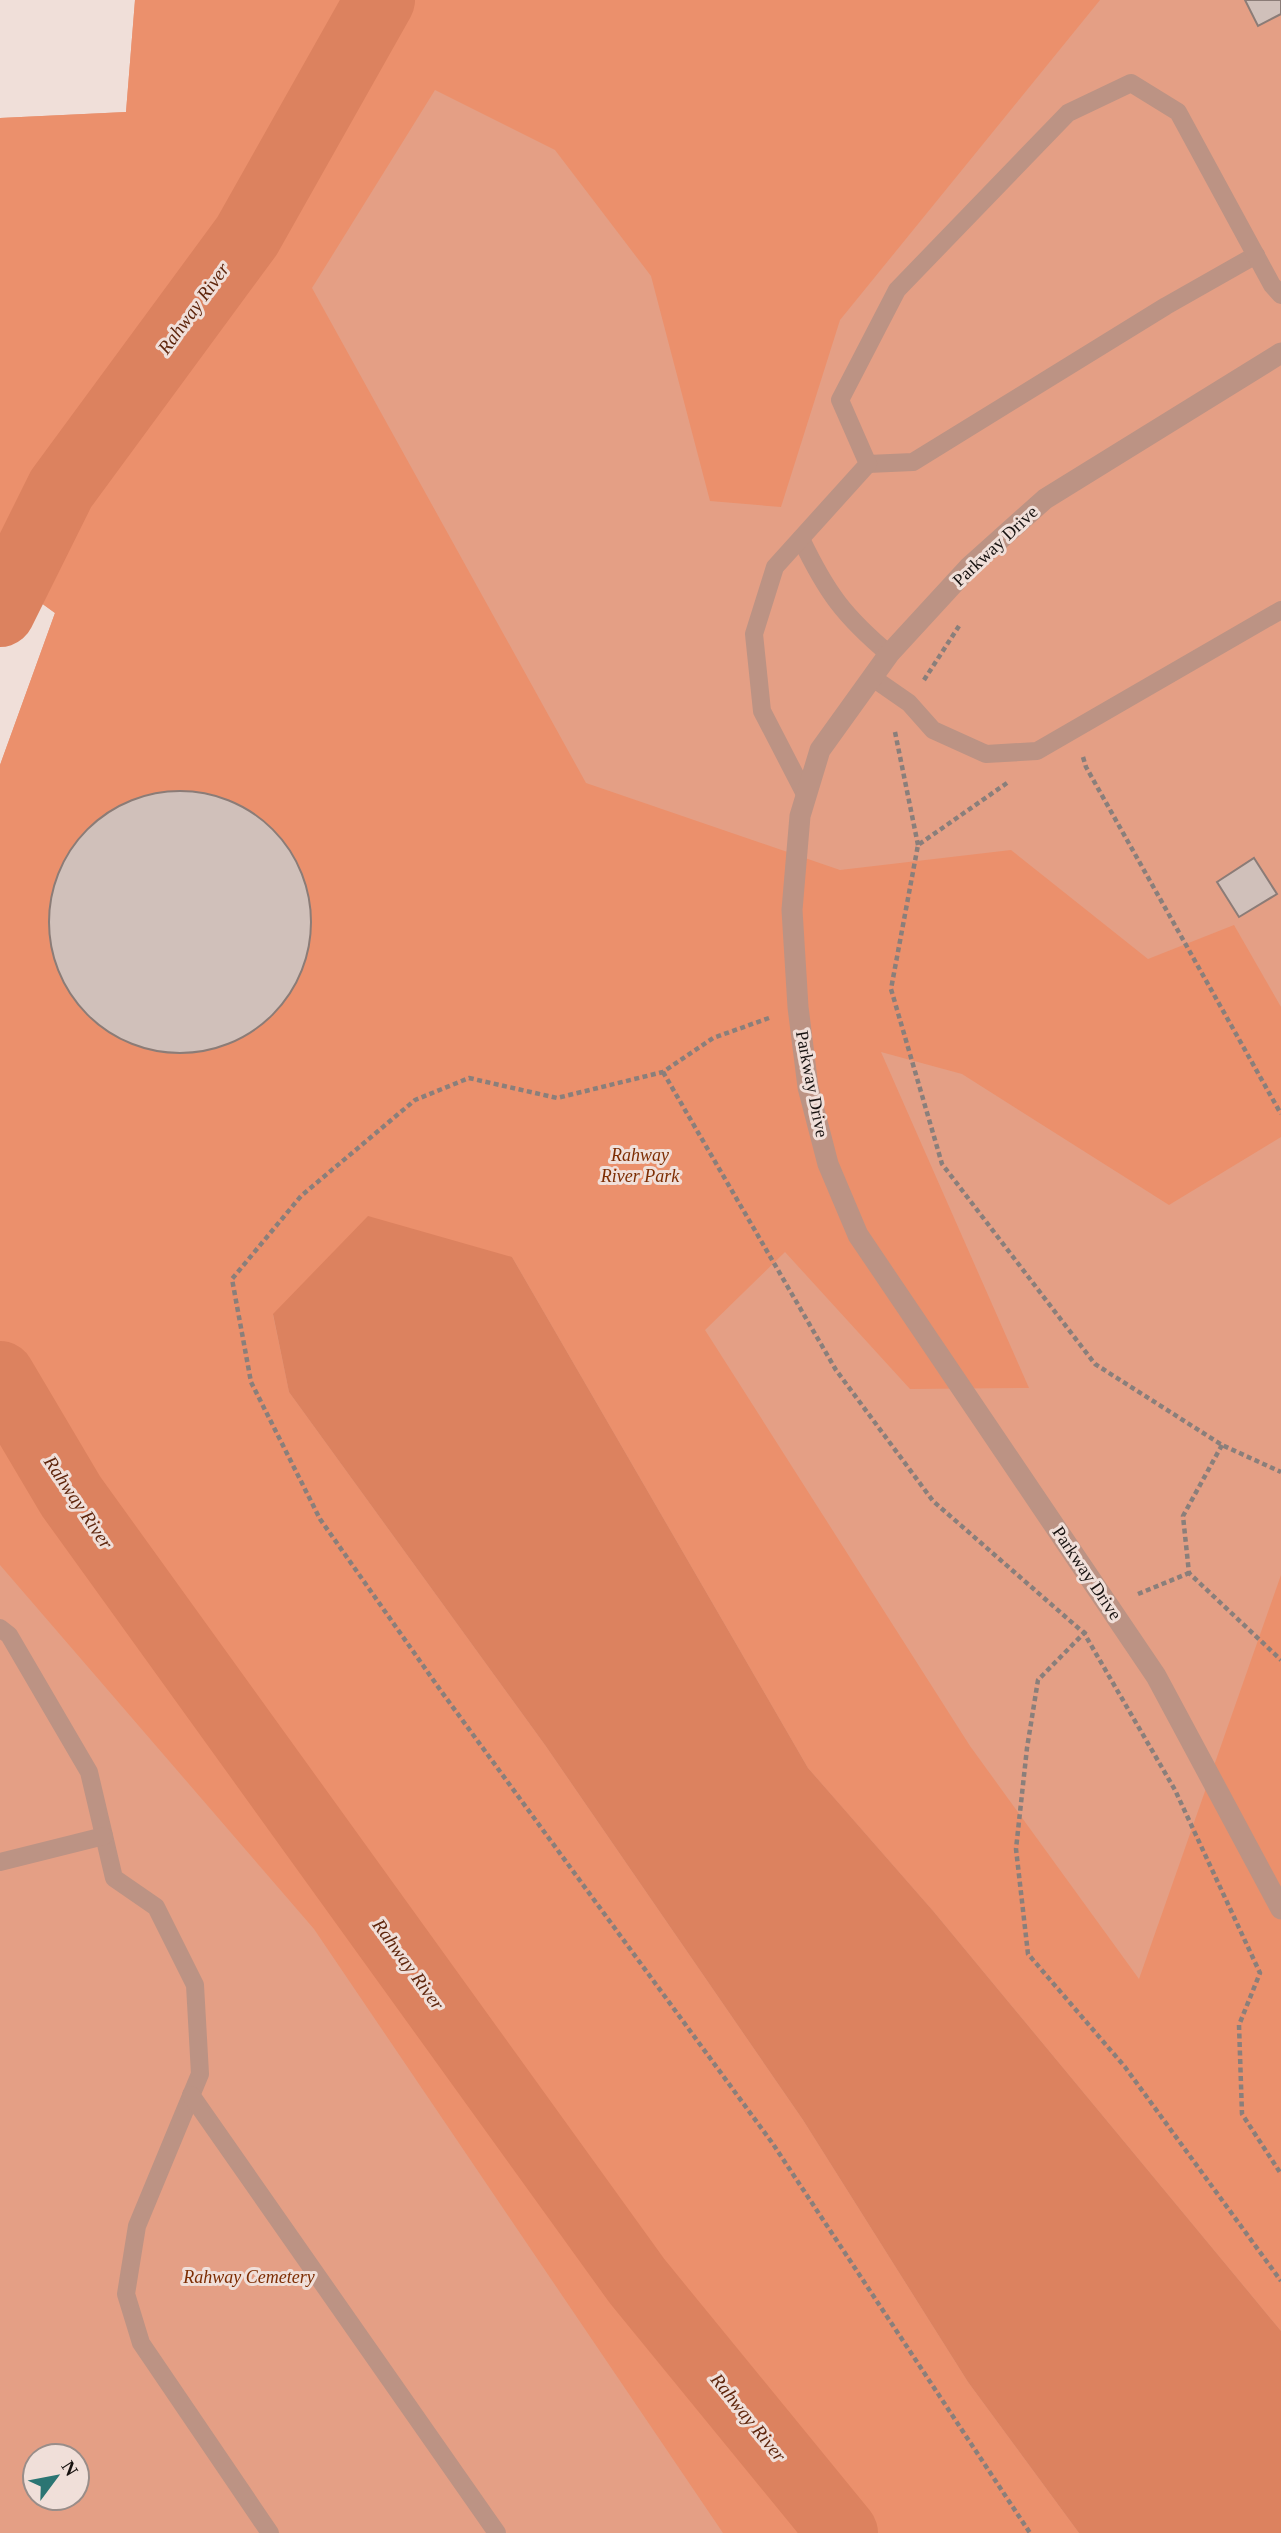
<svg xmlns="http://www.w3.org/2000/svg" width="1281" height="2533" font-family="'Times New Roman',serif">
  <rect width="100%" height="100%" fill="#f0dfd9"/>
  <path fill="#e49f85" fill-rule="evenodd" d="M 135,0 L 1281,0 L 1281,2533 L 0,2533 L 0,765 L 55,613 L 0,573 L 0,118 L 126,112 ZM 35,2456 L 77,2456 L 77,2498 L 35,2498 Z"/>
  <path fill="#eb906c" d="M 135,0 L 1100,0 L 840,320 L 781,507 L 710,501 L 651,276 L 555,150 L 435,90 L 312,288 L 586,783 L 840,870 L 1011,850 L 1148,959 L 1234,925 L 1281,1007 L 1281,1137 L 1169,1205 L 962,1074 L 881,1052 L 1029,1388 L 910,1389 L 785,1252 L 705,1330 L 970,1746 L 1139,1979 L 1281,1575 L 1281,2331 L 934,1912 L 808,1768 L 512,1257 L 273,1315 L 289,1392 L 545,1745 L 803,2120 L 968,2382 L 1079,2533 L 723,2533 L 314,1929 L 0,1565 L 0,765 L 55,613 L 0,573 L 0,118 L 126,112 Z"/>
  <path fill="#dc825f" d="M 368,1216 L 512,1257 L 808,1768 L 934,1912 L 1281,2331 L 1281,2533 L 1079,2533 L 968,2382 L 803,2120 L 545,1745 L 289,1392 L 273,1314 Z"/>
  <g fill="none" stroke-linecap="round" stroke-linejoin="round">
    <g stroke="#dc825f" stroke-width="70">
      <path d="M 0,612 L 61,489 L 247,236 L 380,0"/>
      <path d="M 0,1376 L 71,1496 L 637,2281 L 843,2533"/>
    </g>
  </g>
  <g fill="#d0c0ba" stroke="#8b7c77" stroke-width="2">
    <path d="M 1245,0 L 1281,0 L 1281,14 L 1258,26 Z"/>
    <circle cx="180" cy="922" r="131"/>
    <path d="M 1254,858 L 1277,894 L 1239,917 L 1217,882 Z"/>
  </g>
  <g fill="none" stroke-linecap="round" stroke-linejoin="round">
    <g stroke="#8a7f7b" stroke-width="4.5" stroke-dasharray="5 3.5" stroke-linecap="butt">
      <path d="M 924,680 L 959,626"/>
      <path d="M 895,732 L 918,845"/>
      <path d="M 1083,757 L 1086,767 L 1281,1114"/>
      <path d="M 1007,783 L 918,845 L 891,989 L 942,1164 L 1095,1364 L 1222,1445 L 1281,1472"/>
      <path d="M 769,1018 L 713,1038 L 663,1072 L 557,1098 L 469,1078 L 415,1100 L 301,1196 L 232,1279 L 251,1382 L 320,1519 L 441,1691 L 773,2144 L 1030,2533"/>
      <path d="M 663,1072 L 836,1370 L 933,1501 L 1084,1633 L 1175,1790 L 1260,1973 L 1239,2025 L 1242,2114 L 1281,2174"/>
      <path d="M 1222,1445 L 1183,1516 L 1189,1573 L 1281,1660"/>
      <path d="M 1138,1594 L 1189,1573"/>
      <path d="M 1086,1631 L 1038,1680 L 1027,1748 L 1016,1849 L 1028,1954 L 1125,2067 L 1281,2281"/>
    </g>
    <g stroke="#bc9384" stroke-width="18">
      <path d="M 868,464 L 913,462 L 1166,306 L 1256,255"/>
      <path d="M 801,539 C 827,593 844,616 889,654"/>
      <path d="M 873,678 L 909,703 L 933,730 L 986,754 L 1037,751 L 1281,610"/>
      <path d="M 806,796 L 762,711 L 754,634 L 775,567 L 868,464 L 840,400 L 897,290 L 1068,113 L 1131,83 L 1178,112 L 1272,285 L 1281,295"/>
      <path d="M 0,1628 L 9,1635 L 89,1772 L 114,1878 L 156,1907 L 195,1985 L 200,2074 L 137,2226 L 126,2294 L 141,2343 L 270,2533"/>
      <path d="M 0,1862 L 104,1836"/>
      <path d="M 191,2095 L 497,2533"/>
    </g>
    <path stroke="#bc9384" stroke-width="21" d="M 1281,353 L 1045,499 L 969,567 L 889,654 L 820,750 L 800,816 L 792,910 L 798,1007 L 808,1087 L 828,1164 L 858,1235 L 1156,1676 L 1281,1909"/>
  </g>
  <g text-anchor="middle" stroke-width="6" stroke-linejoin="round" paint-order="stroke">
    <g font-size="18" fill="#171210" stroke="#f0dfd9">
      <text transform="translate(995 546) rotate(-43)" y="6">Parkway Drive</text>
      <text transform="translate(812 1084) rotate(79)" y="6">Parkway Drive</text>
      <text transform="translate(1087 1573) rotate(56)" y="6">Parkway Drive</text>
    </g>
    <g font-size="18" font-style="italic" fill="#7d2d03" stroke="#f0dfd9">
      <text x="640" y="1161">Rahway<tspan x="640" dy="21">River Park</tspan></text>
      <text x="249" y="2283">Rahway Cemetery</text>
    </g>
    <g font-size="19" font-style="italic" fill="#5f260d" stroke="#f0dfd9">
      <text transform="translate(193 308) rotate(-54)" y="7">Rahway River</text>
      <text transform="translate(79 1502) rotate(56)" y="7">Rahway River</text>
      <text transform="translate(409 1964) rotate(54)" y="7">Rahway River</text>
      <text transform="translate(749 2417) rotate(51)" y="7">Rahway River</text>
    </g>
  </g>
  <g transform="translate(56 2477) rotate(58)"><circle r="33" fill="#f0dfd9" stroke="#998d89" stroke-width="2"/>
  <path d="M0-5L12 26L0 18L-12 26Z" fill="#2b7573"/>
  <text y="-10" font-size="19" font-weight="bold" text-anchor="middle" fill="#171210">N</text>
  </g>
</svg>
